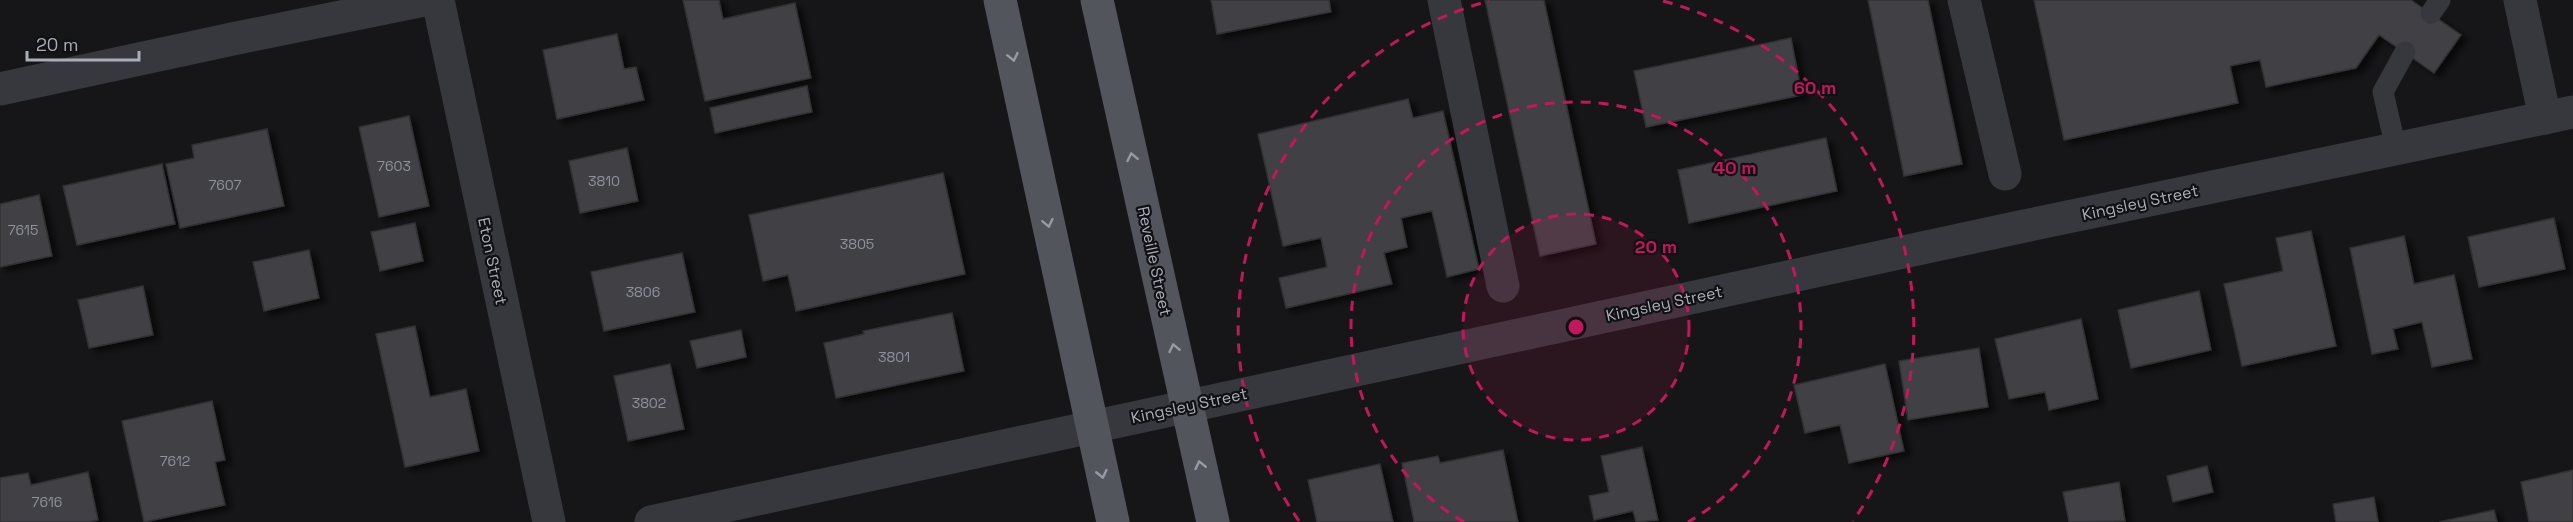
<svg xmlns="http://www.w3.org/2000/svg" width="2573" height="522" font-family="'Space Grotesk',sans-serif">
  <defs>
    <filter id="shadow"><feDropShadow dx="6" dy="4" stdDeviation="3" flood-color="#0009"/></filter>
  </defs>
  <rect width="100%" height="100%" fill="#161618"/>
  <g fill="#404145" stroke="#303034" stroke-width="1.5" filter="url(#shadow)">
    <path d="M 683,0 L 719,0 L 723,19 L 795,3 L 811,78 L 705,101 Z"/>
    <path d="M 1211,0 L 1329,0 L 1331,12 L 1217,34 Z"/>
    <path d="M 1485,0 L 1544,0 L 1596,244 L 1540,256 Z"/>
    <path d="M 1868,0 L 1928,0 L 1962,164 L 1904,176 Z"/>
    <path d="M 2034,0 L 2411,0 L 2461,35 L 2434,73 L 2379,35 L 2356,68 L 2266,87 L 2260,60 L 2230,66 L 2238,103 L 2064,140 Z"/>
    <path d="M 617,34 L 624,69 L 636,67 L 644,100 L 557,119 L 543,50 Z"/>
    <path d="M 1791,38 L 1802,95 L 1646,127 L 1634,71 Z"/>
    <path d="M 807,86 L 812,112 L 715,133 L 710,108 Z"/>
    <path d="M 1408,99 L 1413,118 L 1443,111 L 1479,269 L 1447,277 L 1432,211 L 1401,218 L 1407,247 L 1384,253 L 1392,284 L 1286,308 L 1279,278 L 1327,267 L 1321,238 L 1283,246 L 1258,134 Z"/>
    <path d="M 409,116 L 429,206 L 379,217 L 359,127 Z"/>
    <path d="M 267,129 L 284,206 L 180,228 L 166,164 L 194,158 L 192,145 Z"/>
    <path d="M 1826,138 L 1837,191 L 1689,223 L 1678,170 Z"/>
    <path d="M 627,148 L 638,201 L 580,213 L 569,161 Z"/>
    <path d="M 162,164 L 175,224 L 77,245 L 63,186 Z"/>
    <path d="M 943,173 L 965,274 L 796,311 L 788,275 L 763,281 L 749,215 Z"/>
    <path d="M 39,195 L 52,256 L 0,267 L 0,204 Z"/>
    <path d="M 2554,218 L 2565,269 L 2479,287 L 2468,237 Z"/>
    <path d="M 415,223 L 423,261 L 380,271 L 371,232 Z"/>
    <path d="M 2311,231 L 2336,346 L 2242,366 L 2224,284 L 2283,271 L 2276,238 Z"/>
    <path d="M 2404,236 L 2414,284 L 2454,275 L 2472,359 L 2432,367 L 2422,322 L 2393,329 L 2398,349 L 2372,354 L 2350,248 Z"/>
    <path d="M 309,250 L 319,298 L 264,311 L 253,262 Z"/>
    <path d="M 682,253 L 695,312 L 604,331 L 591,272 Z"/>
    <path d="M 143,286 L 153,335 L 89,348 L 78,300 Z"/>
    <path d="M 2199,291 L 2211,350 L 2131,368 L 2118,310 Z"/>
    <path d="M 952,313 L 964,371 L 836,398 L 824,343 L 864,334 L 863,331 Z"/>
    <path d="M 2081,319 L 2098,399 L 2049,410 L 2045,392 L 2009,399 L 1995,339 Z"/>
    <path d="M 415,326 L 430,397 L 466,389 L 479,451 L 405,467 L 376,334 Z"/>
    <path d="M 741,330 L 746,357 L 697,368 L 690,341 Z"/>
    <path d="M 1979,348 L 1988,407 L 1908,420 L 1899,361 Z"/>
    <path d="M 670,364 L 684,429 L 628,441 L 614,376 Z"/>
    <path d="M 1885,364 L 1904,451 L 1849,463 L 1840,425 L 1805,433 L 1794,385 Z"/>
    <path d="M 212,401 L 225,460 L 215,462 L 225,505 L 144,522 L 122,421 Z"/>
    <path d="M 1642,447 L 1658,520 L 1636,522 L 1633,511 L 1594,520 L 1589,496 L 1609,492 L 1601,456 Z"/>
    <path d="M 1503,450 L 1518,522 L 1414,522 L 1402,463 L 1438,456 L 1440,463 Z"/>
    <path d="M 1380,464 L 1393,522 L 1317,522 L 1308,480 Z"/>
    <path d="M 2207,466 L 2213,492 L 2173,502 L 2167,476 Z"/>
    <path d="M 2573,470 L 2573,522 L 2529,522 L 2521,482 Z"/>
    <path d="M 88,472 L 98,520 L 88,522 L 0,522 L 0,478 L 28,473 L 31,485 Z"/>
    <path d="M 2119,482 L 2125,521 L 2069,522 L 2063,492 Z"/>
    <path d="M 2374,497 L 2378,522 L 2336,522 L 2333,504 Z"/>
    <path d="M 2494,510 L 2497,522 L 2439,522 Z"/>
  </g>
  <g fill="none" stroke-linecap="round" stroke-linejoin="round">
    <g stroke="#37383d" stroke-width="21">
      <path d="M 2431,13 L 2440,0"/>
      <path d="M 2396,149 L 2383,92 L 2405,52"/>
    </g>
    <g stroke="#37383d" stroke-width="33">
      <path d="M 438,0 L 549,522"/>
      <path d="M 1444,0 L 1503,286"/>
      <path d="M 1964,0 L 2005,174"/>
      <path d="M 2520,0 L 2545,118"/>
      <path d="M 0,89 L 237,38 L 424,0"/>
      <path d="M 651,522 L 2015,228 L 2573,112"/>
    </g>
    <g stroke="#53555c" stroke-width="33">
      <path d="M 1000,0 L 1113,522"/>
      <path d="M 1097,0 L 1213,522"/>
    </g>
  </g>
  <defs><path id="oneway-chevron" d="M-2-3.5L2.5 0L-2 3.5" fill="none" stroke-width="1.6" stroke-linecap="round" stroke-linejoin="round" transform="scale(1.5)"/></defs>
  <g stroke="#979ba6">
    <use href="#oneway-chevron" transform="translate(1013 57) rotate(78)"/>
    <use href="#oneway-chevron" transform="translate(1132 157) rotate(-102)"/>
    <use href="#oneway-chevron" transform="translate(1048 223) rotate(78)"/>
    <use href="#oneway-chevron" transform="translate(1174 348) rotate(-102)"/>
    <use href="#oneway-chevron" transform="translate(1200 465) rotate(-103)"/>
    <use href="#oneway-chevron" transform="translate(1102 474) rotate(77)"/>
  </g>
  <circle cx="1576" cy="327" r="113" fill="#c2185b" fill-opacity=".12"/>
  <g fill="none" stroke="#c2185b" stroke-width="3" stroke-dasharray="10 8">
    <circle cx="1576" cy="327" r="113"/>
    <path d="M1464 522A225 225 0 1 1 1688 522"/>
    <path d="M1299 521A338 338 0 0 1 1489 1M1663 1A338 338 0 0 1 1853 521"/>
  </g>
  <g text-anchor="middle" stroke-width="4.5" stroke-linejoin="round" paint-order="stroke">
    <g font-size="14" fill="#8e929b">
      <text x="394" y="171">7603</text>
      <text x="604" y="186">3810</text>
      <text x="225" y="190">7607</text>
      <text x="23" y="235">7615</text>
      <text x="857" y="249">3805</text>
      <text x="643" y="297">3806</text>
      <text x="894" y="362">3801</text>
      <text x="649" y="408">3802</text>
      <text x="175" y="466">7612</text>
      <text x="47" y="507">7616</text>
    </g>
    <g font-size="16" fill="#a8adb8" stroke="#111113">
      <text transform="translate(2140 202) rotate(-12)" y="6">Kingsley Street</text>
      <text transform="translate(493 261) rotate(78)" y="6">Eton Street</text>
      <text transform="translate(1155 261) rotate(78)" y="6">Reveille Street</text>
      <text transform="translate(1664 303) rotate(-12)" y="6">Kingsley Street</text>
      <text transform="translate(1189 405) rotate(-12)" y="6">Kingsley Street</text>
    </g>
  </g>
  <circle cx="1576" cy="327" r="9" fill="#c2185b" stroke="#111113" stroke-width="3"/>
  <g font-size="18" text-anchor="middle" font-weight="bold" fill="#c2185b" stroke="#111113" stroke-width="4.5" stroke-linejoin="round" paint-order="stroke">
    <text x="1815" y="94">60 m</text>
    <text x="1735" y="174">40 m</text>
    <text x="1656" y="253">20 m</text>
  </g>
  <path d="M27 51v9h112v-9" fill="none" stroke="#a8adb8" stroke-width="3"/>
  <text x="36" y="51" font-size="18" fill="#a8adb8" stroke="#111113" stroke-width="4.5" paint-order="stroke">20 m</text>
</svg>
